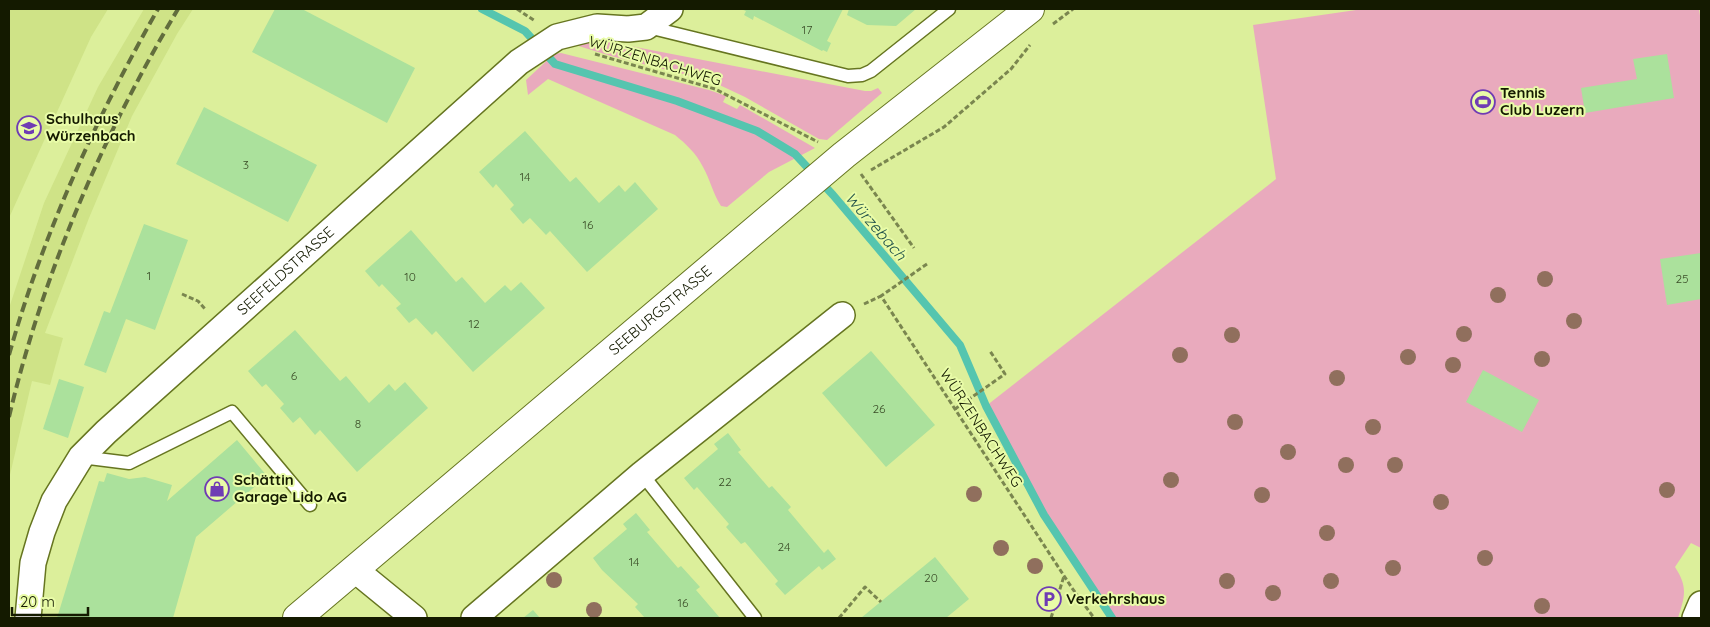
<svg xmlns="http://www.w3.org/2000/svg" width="1710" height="627" font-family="Quicksand,sans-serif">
  <rect width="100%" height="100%" fill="#dcef9b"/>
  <g fill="#cfe387">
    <path d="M 9,9 L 108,9 L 91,37 L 9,218 Z"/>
    <path d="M 144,9 L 193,9 L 177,34 L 132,116 L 89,218 L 45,333 L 63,338 L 50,385 L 32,381 L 9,479 L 9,308 L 44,203 L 98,87 Z"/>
  </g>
  <g fill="#e9aabd">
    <path d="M 1363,9 L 1699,9 L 1701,22 L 1701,548 L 1691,543 L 1675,567 C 1688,587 1685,596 1678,618 L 1112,618 L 1044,515 L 986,406 L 1276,179 L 1253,25 Z"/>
    <path d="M 599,40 L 865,91 L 871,91 L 878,88 L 882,93 L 827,140 L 819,139 L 745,97 L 711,81 L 611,56 L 572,44 Z"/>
    <path d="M 561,53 L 709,90 L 726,96 L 723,102 L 737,109 L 740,105 L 815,148 L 769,172 L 727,207 L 721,206 C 713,194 710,179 703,167 C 696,153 686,144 675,135 L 548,79 L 528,95 L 526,80 L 554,54 Z"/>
  </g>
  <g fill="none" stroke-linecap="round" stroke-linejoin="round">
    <path stroke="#55c5af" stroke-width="8" d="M 482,9 L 525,31 L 555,64 L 677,101 L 757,131 L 795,154 L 833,195 L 960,345 L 986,406 L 1044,515 L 1112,618"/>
  </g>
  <g fill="#abe19c">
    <path d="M 275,9 L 302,9 L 415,68 L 387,123 L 252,52 Z"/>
    <path d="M 741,9 L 843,9 L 827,41 L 831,43 L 827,52 L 823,50 L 822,51 L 754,16 L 753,20 L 744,15 L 746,11 Z"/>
    <path d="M 849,9 L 916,9 L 896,26 L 867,25 L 847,15 Z"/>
    <path d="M 1667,54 L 1674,98 L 1585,113 L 1581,88 L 1637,79 L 1633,59 Z"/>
    <path d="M 204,107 L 317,165 L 288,222 L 176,164 Z"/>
    <path d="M 525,131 L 570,182 L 576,177 L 599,203 L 619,185 L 625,192 L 635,182 L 658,209 L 587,272 L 550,231 L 546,235 L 530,218 L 523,224 L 510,209 L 514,205 L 496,184 L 493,188 L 479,172 Z"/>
    <path d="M 144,224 L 188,240 L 155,330 L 126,319 L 106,373 L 84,365 L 104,311 L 110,313 Z"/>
    <path d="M 411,230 L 456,282 L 462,277 L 485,303 L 505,285 L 511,291 L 521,282 L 545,308 L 473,372 L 436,331 L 432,335 L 416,318 L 409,323 L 396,308 L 401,304 L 382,284 L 379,287 L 365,271 Z"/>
    <path d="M 1701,253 L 1701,299 L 1667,305 L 1660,259 Z"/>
    <path d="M 295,330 L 340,381 L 346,376 L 369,403 L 389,384 L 395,391 L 405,382 L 428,408 L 357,472 L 320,430 L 315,435 L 300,417 L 293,423 L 280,408 L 284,404 L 266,384 L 262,387 L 248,371 Z"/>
    <path d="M 871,351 L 935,425 L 886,467 L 822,393 Z"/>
    <path d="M 1483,370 L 1539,400 L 1522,432 L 1466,402 Z"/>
    <path d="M 59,379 L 84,387 L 68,438 L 43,429 Z"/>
    <path d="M 728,433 L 741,450 L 738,452 L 769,488 L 772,486 L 791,507 L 788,510 L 824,553 L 828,549 L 836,559 L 822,570 L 819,566 L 785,595 L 775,584 L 778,581 L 745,542 L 741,544 L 726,527 L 729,524 L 697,487 L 694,490 L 684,478 L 718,449 L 714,444 Z"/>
    <path d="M 237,440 L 267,476 L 196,537 L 173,618 L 132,617 L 132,618 L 57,618 L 99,481 L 104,482 L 107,473 L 129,479 L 145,477 L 172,485 L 167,501 Z"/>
    <path d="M 636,513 L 650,530 L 647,532 L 678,568 L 681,566 L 700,587 L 696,590 L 720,618 L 645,618 L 635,607 L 638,604 L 602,570 L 593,558 L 627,529 L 623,524 Z"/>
    <path d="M 935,557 L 969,599 L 946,618 L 861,618 Z"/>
    <path d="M 533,610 L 540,618 L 523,618 Z"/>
  </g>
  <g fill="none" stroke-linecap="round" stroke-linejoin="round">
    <g stroke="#667520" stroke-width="15">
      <g id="service">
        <path d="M 648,27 L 848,76 L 862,75 L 871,71 L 949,9"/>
        <path d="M 81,457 L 129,463 L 232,412 L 310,505"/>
        <path d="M 642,474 L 755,618"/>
      </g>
    </g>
    <g stroke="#667520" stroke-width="28">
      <g id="minor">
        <path d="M 354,569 L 414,618"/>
        <path id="s1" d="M 28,618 L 33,563 L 42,532 L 54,501 L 81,457 L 106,432 L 519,62 L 557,37 L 597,27 L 628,29 L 646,27 L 670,9"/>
        <path d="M 474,618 L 642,474 L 842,315"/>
        <path d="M 1695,618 L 1701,604"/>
      </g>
    </g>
    <g stroke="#667520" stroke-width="30">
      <g id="primary">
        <path id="s2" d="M 297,618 L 844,155 L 1030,9"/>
      </g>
    </g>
    <g stroke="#7a864f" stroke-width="3" stroke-dasharray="5 2.5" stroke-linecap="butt">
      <path d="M 517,9 L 535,21"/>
      <path d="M 1053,24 L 1073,9"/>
      <path d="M 595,54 L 715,89 L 818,142"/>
      <path d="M 871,170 L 944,127 L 1011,69 L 1030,45"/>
      <path d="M 861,174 L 914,248"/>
      <path d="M 927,264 L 881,296 L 1072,588 L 1094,618"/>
      <path d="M 182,294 L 198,301 L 205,309"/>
      <path d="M 864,304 L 881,296"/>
      <path d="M 955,409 L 1005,374 L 990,351"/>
      <path d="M 839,618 L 865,587 L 881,602"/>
      <path d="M 1051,618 L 1064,576"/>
    </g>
    <use href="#service" stroke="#fff" stroke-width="12"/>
    <use href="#minor" stroke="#fff" stroke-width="25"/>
    <use href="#primary" stroke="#fff" stroke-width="28"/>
    <g stroke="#626d3d" stroke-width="4" stroke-dasharray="10 5" stroke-linecap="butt">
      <path d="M 9,355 C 43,234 96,118 158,9"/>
      <path d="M 9,417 C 43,273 103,135 178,9"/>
    </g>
  </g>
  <g fill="#906f5d">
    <circle cx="1545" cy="279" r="8"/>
    <circle cx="1498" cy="295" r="8"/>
    <circle cx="1574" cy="321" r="8"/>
    <circle cx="1464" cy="334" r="8"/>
    <circle cx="1232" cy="335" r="8"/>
    <circle cx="1180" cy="355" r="8"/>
    <circle cx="1408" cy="357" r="8"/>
    <circle cx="1542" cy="359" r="8"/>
    <circle cx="1453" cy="365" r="8"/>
    <circle cx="1337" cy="378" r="8"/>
    <circle cx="1235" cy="422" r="8"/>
    <circle cx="1373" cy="427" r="8"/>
    <circle cx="1288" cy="452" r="8"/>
    <circle cx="1346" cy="465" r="8"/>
    <circle cx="1395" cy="465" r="8"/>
    <circle cx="1171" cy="480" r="8"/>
    <circle cx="1667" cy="490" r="8"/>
    <circle cx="974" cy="494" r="8"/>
    <circle cx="1262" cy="495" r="8"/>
    <circle cx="1441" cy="502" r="8"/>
    <circle cx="1327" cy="533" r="8"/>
    <circle cx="1001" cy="548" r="8"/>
    <circle cx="1485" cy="558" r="8"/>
    <circle cx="1035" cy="566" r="8"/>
    <circle cx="1393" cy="568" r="8"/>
    <circle cx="554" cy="580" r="8"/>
    <circle cx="1227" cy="581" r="8"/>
    <circle cx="1331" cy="581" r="8"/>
    <circle cx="1273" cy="593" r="8"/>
    <circle cx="1542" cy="606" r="8"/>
    <circle cx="594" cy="610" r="8"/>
  </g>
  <defs>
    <g id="stadium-ring" transform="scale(1.25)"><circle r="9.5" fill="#e9fca8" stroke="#6f3cb4" stroke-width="1.5"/><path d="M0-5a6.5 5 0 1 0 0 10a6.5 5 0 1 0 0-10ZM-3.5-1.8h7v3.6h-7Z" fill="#6f3cb4"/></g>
    <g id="school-ring" transform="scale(1.25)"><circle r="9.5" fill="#e9fca8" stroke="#6f3cb4" stroke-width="1.5"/><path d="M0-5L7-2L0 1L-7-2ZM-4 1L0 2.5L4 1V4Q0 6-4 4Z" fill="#6f3cb4"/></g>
    <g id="shop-ring" transform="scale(1.25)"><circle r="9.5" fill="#e9fca8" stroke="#6f3cb4" stroke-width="1.5"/><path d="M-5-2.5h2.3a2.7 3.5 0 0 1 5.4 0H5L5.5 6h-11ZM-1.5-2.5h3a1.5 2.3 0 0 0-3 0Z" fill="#6f3cb4"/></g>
    <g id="parking-ring" transform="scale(1.25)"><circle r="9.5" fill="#e9fca8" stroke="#6f3cb4" stroke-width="1.5"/><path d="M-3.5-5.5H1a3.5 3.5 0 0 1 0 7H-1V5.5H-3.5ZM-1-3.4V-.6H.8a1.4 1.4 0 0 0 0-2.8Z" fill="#6f3cb4"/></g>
  </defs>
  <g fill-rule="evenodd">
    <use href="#stadium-ring" x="1483" y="102"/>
    <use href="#school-ring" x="29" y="128"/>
    <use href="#shop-ring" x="217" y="489"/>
    <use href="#parking-ring" x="1049" y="599"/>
  </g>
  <g text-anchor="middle" stroke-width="4" stroke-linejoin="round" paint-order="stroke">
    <g font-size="12" fill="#3a4c27">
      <text x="807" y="34">17</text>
      <text x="246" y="169">3</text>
      <text x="525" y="181">14</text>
      <text x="588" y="229">16</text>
      <text x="149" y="280">1</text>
      <text x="410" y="281">10</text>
      <text x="1682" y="283">25</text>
      <text x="474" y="328">12</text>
      <text x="294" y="380">6</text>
      <text x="879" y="413">26</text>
      <text x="358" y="428">8</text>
      <text x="725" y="486">22</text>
      <text x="784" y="551">24</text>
      <text x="634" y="566">14</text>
      <text x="931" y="582">20</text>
      <text x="683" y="607">16</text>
    </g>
    <g font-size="15" fill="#141a00" stroke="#e9fca8">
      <text transform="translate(655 61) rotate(17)" y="5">WÜRZENBACHWEG</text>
      <text dy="5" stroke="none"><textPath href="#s1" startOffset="449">SEEFELDSTRASSE</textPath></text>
      <text dy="5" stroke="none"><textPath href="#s2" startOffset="476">SEEBURGSTRASSE</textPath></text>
      <text transform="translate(981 428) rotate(57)" y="5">WÜRZENBACHWEG</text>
    </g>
    <g font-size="15" font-weight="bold" fill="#141a00" stroke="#e9fca8" text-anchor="start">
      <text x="1500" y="98">Tennis<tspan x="1500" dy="17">Club Luzern</tspan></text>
      <text x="46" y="124">Schulhaus<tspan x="46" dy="17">Würzenbach</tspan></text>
      <text x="234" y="485">Schättin<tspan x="234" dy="17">Garage Lido AG</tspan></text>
      <text x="1066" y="604">Verkehrshaus</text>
    </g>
    <g font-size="16" font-style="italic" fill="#23534a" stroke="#e9fca8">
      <text transform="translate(876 226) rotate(49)" y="6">Würzebach</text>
    </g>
  </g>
  <rect width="1710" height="627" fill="none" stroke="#141a00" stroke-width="20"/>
  <path d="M12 607v8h76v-8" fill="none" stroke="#141a00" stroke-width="2.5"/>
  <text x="20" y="607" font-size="15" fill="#141a00" stroke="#e9fca8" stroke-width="4" paint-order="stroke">20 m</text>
</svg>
